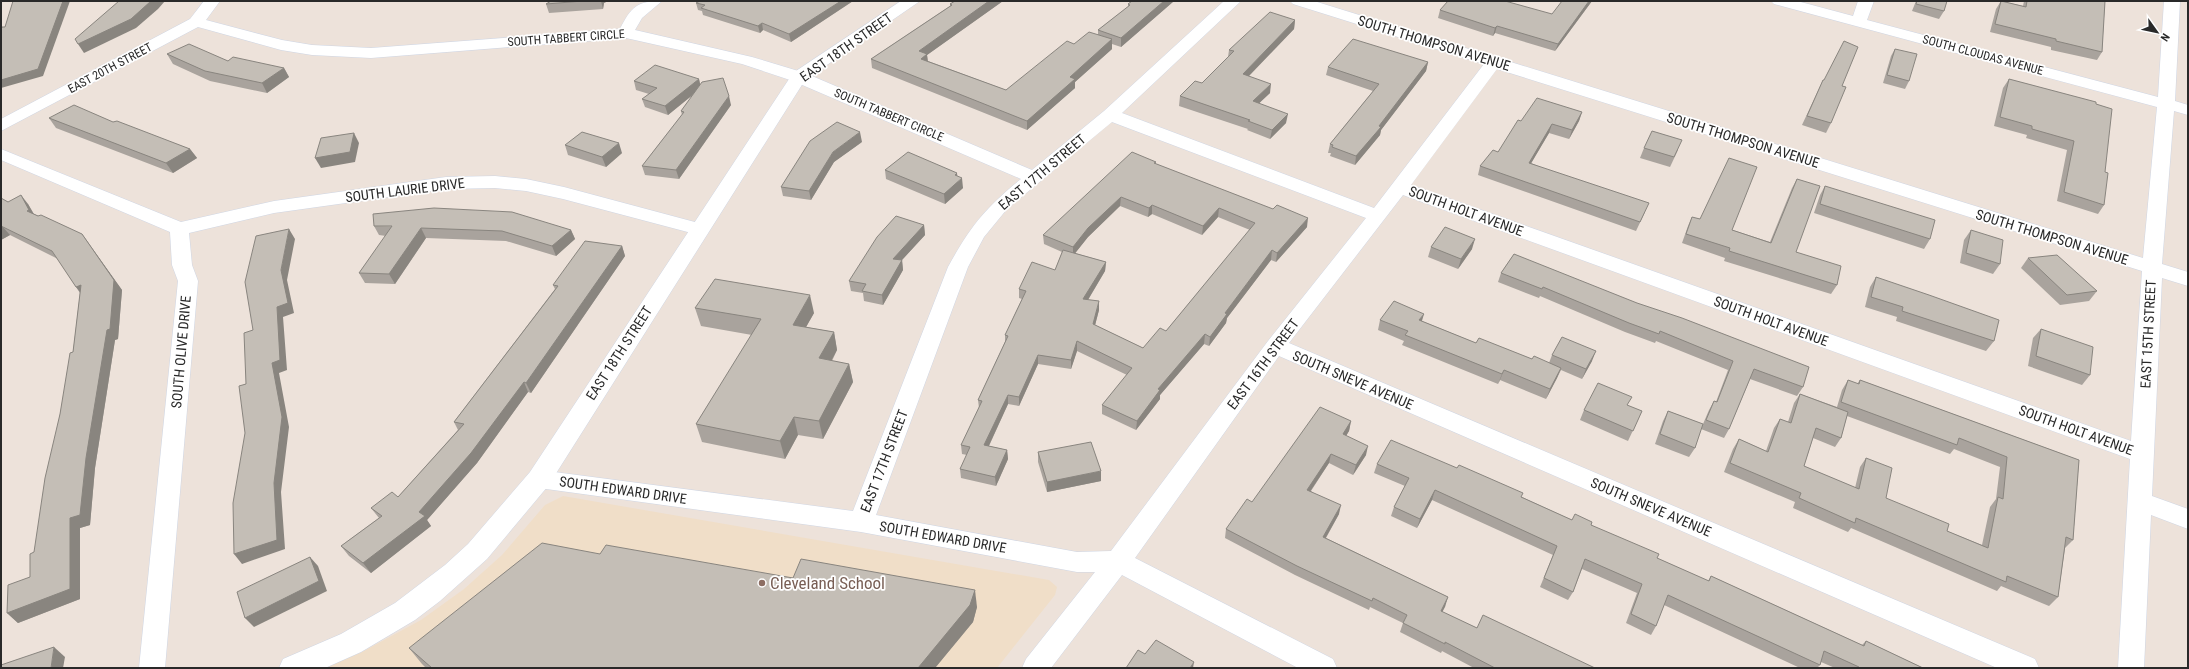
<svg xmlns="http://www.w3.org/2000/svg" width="2189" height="669" font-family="'Roboto Condensed',sans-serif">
  <rect width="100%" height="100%" fill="#ede2da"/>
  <path fill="#f0dec8" d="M 563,496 L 1049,580 L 1057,587 L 1055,595 L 997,668 L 323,668 L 362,652 L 421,620 L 464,589 L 502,555 L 545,505 Z"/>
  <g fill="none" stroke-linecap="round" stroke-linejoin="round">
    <g stroke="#cfd6e4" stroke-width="1">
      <g id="street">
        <path d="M 204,1 L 220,1 L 206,20 L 282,40 L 312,45 L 371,48 L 620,29 C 631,7 637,1 662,1 L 642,18 L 635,30 L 752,57 L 805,73 L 1032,170 L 1104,111 L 1224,1 L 1241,1 L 1122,113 L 1374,208 L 1484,64 L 1293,4 L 1290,1 L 1314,1 L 2143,258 L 2157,107 L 1774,4 L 1771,1 L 1797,1 L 1853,16 L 1858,1 L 1874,1 L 1867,20 L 2158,97 L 2164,1 L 2180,1 L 2175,101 L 2188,105 L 2188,115 L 2174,111 L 2162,264 L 2188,272 L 2188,286 L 2162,278 L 2152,496 L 2188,509 L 2188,529 L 2151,515 L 2144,668 L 2118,668 L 2130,459 L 1403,195 L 1289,343 L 2035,659 L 2039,668 L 1997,668 L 1279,356 L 1135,558 L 1333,659 L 1337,668 L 1298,668 L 1122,575 L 1051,668 L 1022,668 L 1026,659 L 1095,572 L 1077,572 L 861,532 L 539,488 L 531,486 L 527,479 L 531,472 L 539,470 L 853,511 L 948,267 C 970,227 985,208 1021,179 L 793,81 L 742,64 L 626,38 L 371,58 L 312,55 L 281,50 L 198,27 L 1,131 L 1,119 L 190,19 ZM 1497,69 L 2142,271 L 2131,441 L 1411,185 ZM 1112,122 L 1366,218 L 1268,341 L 1111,551 L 1077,552 L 876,515 L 968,267 L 984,237 L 1007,209 Z"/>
        <path d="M 1,149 L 181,222 L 274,201 L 446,177 L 495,176 L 526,179 L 564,187 L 706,225 L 709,229 L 706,233 L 699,235 L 563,199 L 526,191 L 495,188 L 446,189 L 274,213 L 189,233 L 192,265 L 198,281 L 165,668 L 139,668 L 178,281 L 172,265 L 170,232 L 1,160 Z"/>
      </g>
    </g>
    <g stroke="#cfd6e4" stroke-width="1">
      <path id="secondary" d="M 901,1 L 920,1 L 805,80 L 548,486 L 487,559 L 440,601 L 415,620 L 361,652 L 325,668 L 279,668 L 283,659 L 341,634 L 395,603 L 445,565 L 468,544 L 530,472 L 793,73 Z"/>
    </g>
    <use href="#street" fill="#fff" fill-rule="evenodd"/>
    <use href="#secondary" fill="#fff" fill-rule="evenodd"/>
  </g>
  <g fill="#a9a39d" fill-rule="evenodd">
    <path d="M 551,1 L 608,1 L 604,3 L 603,9 L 549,13 L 546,4 Z"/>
    <path d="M 700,1 L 853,1 L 791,42 L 763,30 L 760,33 L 703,15 L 702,11 L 698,10 L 696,3 Z"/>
    <path d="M 954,1 L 1003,1 L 927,55 L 928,61 L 1006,90 L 1074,44 L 1098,35 L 1098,30 L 1128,7 L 1128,4 L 1132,1 L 1174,1 L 1121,47 L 1112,44 L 1112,49 L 1075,82 L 1075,88 L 1027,130 L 872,68 L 871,59 L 950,6 L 950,4 L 954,2 Z"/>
    <path d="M 1592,1 L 1555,51 L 1495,33 L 1493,36 L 1438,18 L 1440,10 L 1552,14 Z"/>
    <path d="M 1916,1 L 1947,1 L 1944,11 L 1939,19 L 1912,11 Z"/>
    <path d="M 2001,1 L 2023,6 L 2024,1 L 2105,1 L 2102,52 L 2097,60 L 2051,50 L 2051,47 L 1990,32 L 1996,9 Z"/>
    <path d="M 1295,20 L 1294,29 L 1249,76 L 1270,93 L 1259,103 L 1286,123 L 1270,139 L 1247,130 L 1248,129 L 1179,106 L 1180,96 L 1202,83 L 1228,57 L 1229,50 Z"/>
    <path d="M 1895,49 L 1909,81 L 1905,89 L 1883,83 L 1891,56 Z"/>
    <path d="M 167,54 L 228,61 L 284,68 L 289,77 L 267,93 L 210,81 L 173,64 Z"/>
    <path d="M 1428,62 L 1426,71 L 1381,130 L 1380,135 L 1355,165 L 1330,156 L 1331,153 L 1328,153 L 1330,144 L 1373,91 L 1326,75 L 1328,67 Z"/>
    <path d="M 699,79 L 700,85 L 731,105 L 679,179 L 645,175 L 642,166 L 682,115 L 681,111 L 694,94 L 668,115 L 645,107 L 642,99 L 649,94 L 636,90 L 634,81 Z"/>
    <path d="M 2009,79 L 2096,104 L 2105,172 L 2104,205 L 2098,214 L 2057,201 L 2067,150 L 2026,138 L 2027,135 L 1994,126 L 2003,88 Z"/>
    <path d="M 1823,80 L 1831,123 L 1826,133 L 1802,125 Z"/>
    <path d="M 1582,112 L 1579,121 L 1569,139 L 1549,133 L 1531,163 L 1645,212 L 1636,231 L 1478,175 L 1480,166 L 1498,152 L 1521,121 Z"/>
    <path d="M 49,118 L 113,122 L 190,149 L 197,158 L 173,173 L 56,128 Z"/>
    <path d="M 862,142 L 834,162 L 811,200 L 783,196 L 781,187 Z"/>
    <path d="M 565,145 L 622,153 L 606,167 L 568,155 Z"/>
    <path d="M 1644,148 L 1678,150 L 1670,167 L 1640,158 Z"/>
    <path d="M 1156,162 L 1156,164 L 1307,227 L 1276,262 L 1271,260 L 1227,318 L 1226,323 L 1209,346 L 1204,344 L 1160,395 L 1160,399 L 1136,430 L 1102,414 L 1102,405 L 1127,375 L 1077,351 L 1071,369 L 1038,364 L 1019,406 L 1008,404 L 989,446 L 1007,450 L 1008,459 L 996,486 L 961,478 L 960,469 L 967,455 L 962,454 L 961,445 L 979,408 L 978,400 L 1005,342 L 1005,335 L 1022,299 L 1019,298 L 1019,289 L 1055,270 L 1062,252 L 1044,244 L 1043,235 ZM 1120,206 L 1148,217 L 1152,214 L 1202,235 L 1218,217 L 1250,230 L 1166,331 L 1143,348 L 1095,325 L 1099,310 L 1088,300 L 1105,271 L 1106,262 L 1075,253 L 1088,237 Z"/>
    <path d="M 885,170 L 957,173 L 957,176 L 963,188 L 945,204 L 886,179 Z"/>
    <path d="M 1797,179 L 1796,252 L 1837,285 L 1831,294 L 1724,261 L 1725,258 L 1682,243 L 1688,226 L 1692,217 L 1770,242 L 1792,188 Z"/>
    <path d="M 1825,186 L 1930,239 L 1924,249 L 1814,213 L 1820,195 Z"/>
    <path d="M 1,198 L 8,202 L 28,204 L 34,214 L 82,234 L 122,290 L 118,339 L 115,340 L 95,468 L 90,525 L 80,528 L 80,599 L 18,623 L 7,613 L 30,577 L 60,414 L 73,352 L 80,293 L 76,287 L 58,259 L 10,235 L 1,240 Z"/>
    <path d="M 924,225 L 925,235 L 902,260 L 903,270 L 883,305 L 864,301 L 863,293 L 851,291 L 849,281 Z"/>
    <path d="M 374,226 L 571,230 L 575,239 L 556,256 L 506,241 L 426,238 L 395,284 L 365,283 L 359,273 L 386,236 L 379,235 Z"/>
    <path d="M 1971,230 L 2000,264 L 1993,274 L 1960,263 L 1964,240 Z"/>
    <path d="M 622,246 L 625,256 L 531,393 L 528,392 L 477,463 L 427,520 L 431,526 L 371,573 L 349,556 L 341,546 L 379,518 L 371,508 L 398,497 L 458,430 L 454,422 L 555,289 L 553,285 Z"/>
    <path d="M 1431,247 L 1472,249 L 1458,269 L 1428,257 Z"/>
    <path d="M 1514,254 L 1803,387 L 1797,396 L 1750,379 L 1729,429 L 1724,438 L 1701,429 L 1695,448 L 1689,457 L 1655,444 L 1663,421 L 1668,411 L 1703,424 L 1709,410 L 1714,401 L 1716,402 L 1728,370 L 1656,341 L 1655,343 L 1625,332 L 1540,296 L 1539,298 L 1498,282 L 1501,273 Z"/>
    <path d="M 2028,258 L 2097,291 L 2089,301 L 2060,305 L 2021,268 Z"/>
    <path d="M 1876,277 L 1994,341 L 1986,351 L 1896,321 L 1897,317 L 1865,307 L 1870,287 Z"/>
    <path d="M 695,308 L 814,313 L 806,327 L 834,332 L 837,350 L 832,361 L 849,364 L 853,382 L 823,439 L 798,435 L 785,459 L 702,442 L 696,424 L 752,335 L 701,326 Z"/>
    <path d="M 1380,320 L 1422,321 L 1476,343 L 1532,359 L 1549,363 L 1552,355 L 1592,361 L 1582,379 L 1561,370 L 1557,378 L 1546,399 L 1500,380 L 1498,384 L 1402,345 L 1404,341 L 1378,330 Z"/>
    <path d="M 2041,329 L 2090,375 L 2082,385 L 2028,366 L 2033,338 Z"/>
    <path d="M 1848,380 L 1857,384 L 1860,380 L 2079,460 L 2073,540 L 2065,548 L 2058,597 L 2049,606 L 2001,586 L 1997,591 L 1851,528 L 1848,532 L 1793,508 L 1795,502 L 1724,472 L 1733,449 L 1739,439 L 1766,451 L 1774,428 L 1780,419 L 1788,422 L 1794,403 L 1800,394 L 1837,407 L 1842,390 ZM 1847,416 L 1950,454 L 1954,449 L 2000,467 L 1996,499 L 1990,507 L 1982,545 L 1947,531 L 1886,498 L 1866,458 L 1860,467 L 1855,488 L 1804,466 L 1813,438 L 1835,447 L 1841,438 Z"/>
    <path d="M 1628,406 L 1642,411 L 1628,441 L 1580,420 L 1584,410 Z"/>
    <path d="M 1351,421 L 1349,431 L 1346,436 L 1366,455 L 1353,475 L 1329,463 L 1311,491 L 1339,514 L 1326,538 L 1448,597 L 1442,612 L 1477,628 L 1595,668 L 1474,668 L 1442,651 L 1441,653 L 1400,632 L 1403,623 L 1370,607 L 1369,610 L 1295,575 L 1225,538 L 1226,529 L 1252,502 Z"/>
    <path d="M 1038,452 L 1101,481 L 1047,492 L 1038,462 Z"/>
    <path d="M 1377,464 L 1522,497 L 1572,520 L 1591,525 L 1657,558 L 1708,581 L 1711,576 L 1862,645 L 1866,641 L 1923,668 L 1835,668 L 1821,662 L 1820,665 L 1817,668 L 1800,668 L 1664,605 L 1656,626 L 1651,635 L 1626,623 L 1637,593 L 1582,569 L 1573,592 L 1568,600 L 1540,587 L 1553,555 L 1432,500 L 1417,528 L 1391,516 L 1394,507 L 1405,486 L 1374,473 Z"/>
    <path d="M 600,554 L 793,578 L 977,607 L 973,622 L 935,668 L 426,668 L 422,664 L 409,648 Z"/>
  </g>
  <g fill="#89857f">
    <path d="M 63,1 L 70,1 L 43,76 L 1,88 L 1,80 Z"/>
    <path d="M 151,1 L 165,1 L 158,9 L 136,28 L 84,53 L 78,44 Z"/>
    <path d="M 601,1 L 608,1 L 604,3 L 603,9 Z"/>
    <path d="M 841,1 L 853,1 L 791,42 L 789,34 Z"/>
    <path d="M 989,1 L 1003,1 L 927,55 L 928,64 L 922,68 L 919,51 Z"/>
    <path d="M 1164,1 L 1174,1 L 1121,47 L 1121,38 Z"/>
    <path d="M 1589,1 L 1592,1 L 1555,51 L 1558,44 Z"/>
    <path d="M 1295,20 L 1294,29 L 1242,83 L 1243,74 Z"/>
    <path d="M 762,23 L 763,30 L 760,33 L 758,26 Z"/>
    <path d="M 1497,26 L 1495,33 L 1493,36 L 1495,28 Z"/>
    <path d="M 1112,39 L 1112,49 L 1075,82 L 1075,88 L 1027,130 L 1027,121 L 1070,77 Z"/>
    <path d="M 1428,62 L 1426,71 L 1381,130 L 1380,135 L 1355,165 L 1356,156 L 1379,126 Z"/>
    <path d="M 284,68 L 289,77 L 267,93 L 262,83 Z"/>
    <path d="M 699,79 L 701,88 L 668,115 L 665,106 Z"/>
    <path d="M 1271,84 L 1270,93 L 1252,110 L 1253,101 Z"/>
    <path d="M 729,96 L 731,105 L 679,179 L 676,170 Z"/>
    <path d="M 1582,112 L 1579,121 L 1569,139 L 1572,130 Z"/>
    <path d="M 1288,114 L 1286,123 L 1270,139 L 1272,130 Z"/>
    <path d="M 1552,124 L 1549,133 L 1526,172 L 1529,163 Z"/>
    <path d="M 860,132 L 862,142 L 834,162 L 811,200 L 809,191 L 833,152 Z"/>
    <path d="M 354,133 L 359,143 L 355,162 L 321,168 L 315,158 Z"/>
    <path d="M 619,143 L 622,153 L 606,167 L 602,157 Z"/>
    <path d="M 190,149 L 197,158 L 173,173 L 166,163 Z"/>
    <path d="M 957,173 L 958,182 L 962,178 L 963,188 L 945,204 L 944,194 L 955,175 Z"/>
    <path d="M 21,195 L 28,204 L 37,220 L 27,211 Z"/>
    <path d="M 1121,197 L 1120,206 L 1088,237 L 1073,256 L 1073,247 L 1088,228 Z"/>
    <path d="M 1152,205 L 1152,214 L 1148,217 L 1149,208 Z"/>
    <path d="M 1219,208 L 1218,217 L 1202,235 L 1203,226 Z"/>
    <path d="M 1308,218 L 1307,227 L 1276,262 L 1277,253 Z"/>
    <path d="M 1,225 L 10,235 L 1,240 Z"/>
    <path d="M 924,225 L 925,235 L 902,260 L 903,270 L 883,305 L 882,295 L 893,259 Z"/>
    <path d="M 421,228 L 426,238 L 395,284 L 389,274 Z"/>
    <path d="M 289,229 L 295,239 L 287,280 L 294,313 L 283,317 L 287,370 L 279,373 L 289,427 L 281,492 L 285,549 L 242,564 L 234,554 L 274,483 L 272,363 L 277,307 L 281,270 Z"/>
    <path d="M 571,230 L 575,239 L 556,256 L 552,246 Z"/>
    <path d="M 82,234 L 122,290 L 118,339 L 115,340 L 95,468 L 90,525 L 80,528 L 80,599 L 18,623 L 7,613 L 70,518 L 86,458 Z"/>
    <path d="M 1475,239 L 1472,249 L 1458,269 L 1461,259 Z"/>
    <path d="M 622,246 L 625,256 L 531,393 L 526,383 Z"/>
    <path d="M 1272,250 L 1271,260 L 1227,318 L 1226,323 L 1209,346 L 1210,337 L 1225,313 Z"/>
    <path d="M 1106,262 L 1105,271 L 1083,308 L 1083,299 Z"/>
    <path d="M 81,285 L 84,297 L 76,287 Z"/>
    <path d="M 810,295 L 814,313 L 797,343 L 793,325 Z"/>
    <path d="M 1099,301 L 1099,310 L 1093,333 L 1093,324 Z"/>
    <path d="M 1424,314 L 1421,324 L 1419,320 Z"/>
    <path d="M 834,332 L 837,350 L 823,376 L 819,358 Z"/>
    <path d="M 1205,334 L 1204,344 L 1160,395 L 1160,399 L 1136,430 L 1137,421 L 1158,389 Z"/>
    <path d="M 1077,341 L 1077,351 L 1071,369 L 1071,360 Z"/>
    <path d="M 1596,351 L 1592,361 L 1582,379 L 1586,369 Z"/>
    <path d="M 1038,355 L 1038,364 L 1019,406 L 1019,397 Z"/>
    <path d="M 849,364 L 853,382 L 823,439 L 819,421 Z"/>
    <path d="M 1561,368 L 1557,378 L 1546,399 L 1550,389 Z"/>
    <path d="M 1504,370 L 1500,380 L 1498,384 L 1502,374 Z"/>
    <path d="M 524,382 L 528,392 L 477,463 L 427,520 L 431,526 L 371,573 L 363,563 L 419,512 Z"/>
    <path d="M 1008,395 L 1008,404 L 985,454 L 984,445 Z"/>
    <path d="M 794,417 L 798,435 L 785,459 L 780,441 Z"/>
    <path d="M 1351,421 L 1349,431 L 1341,444 L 1343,434 Z"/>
    <path d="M 1368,446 L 1366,455 L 1353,475 L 1356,465 Z"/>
    <path d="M 1007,450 L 1008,459 L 996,486 L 995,477 Z"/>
    <path d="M 1331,454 L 1329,463 L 1305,499 L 1307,490 Z"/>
    <path d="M 1101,471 L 1101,481 L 1047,492 L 1047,482 Z"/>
    <path d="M 1435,490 L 1432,500 L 1417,528 L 1420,519 Z"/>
    <path d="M 1341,505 L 1339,514 L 1321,546 L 1323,537 Z"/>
    <path d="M 310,557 L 318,566 L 327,591 L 254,627 L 245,618 Z"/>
    <path d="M 975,590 L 977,607 L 973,622 L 935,668 L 918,668 Z"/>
    <path d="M 1448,597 L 1445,607 L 1438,620 L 1441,611 Z"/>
    <path d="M 54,647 L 65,657 L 63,668 L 51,668 Z"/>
    <path d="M 1194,662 L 1193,668 L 1190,668 Z"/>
  </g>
  <g fill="#c4beb6" stroke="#89857f">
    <path d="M 13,1 L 63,1 L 38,69 L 1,80 L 1,30 L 2,27 L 5,27 Z"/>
    <path d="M 119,1 L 151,1 L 131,19 L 78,44 L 75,39 Z"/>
    <path d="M 551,1 L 583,1 L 546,4 Z"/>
    <path d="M 700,1 L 841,1 L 789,34 L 762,23 L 758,26 L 701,8 L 705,5 L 696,3 Z"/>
    <path d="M 955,1 L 989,1 L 919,51 L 927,54 L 921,59 L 1006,90 L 1067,41 L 1074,44 L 1089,32 L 1112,39 L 1070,77 L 1075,79 L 1027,121 L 871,59 L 952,5 L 950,4 Z"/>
    <path d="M 1132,1 L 1164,1 L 1121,38 L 1098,30 L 1130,5 L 1128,4 Z"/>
    <path d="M 1448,1 L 1505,1 L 1552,14 L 1562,1 L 1589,1 L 1558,44 L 1497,26 L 1495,28 L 1440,10 Z"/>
    <path d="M 1917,1 L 1947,1 L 1944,11 L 1916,4 Z"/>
    <path d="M 2001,1 L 2026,7 L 2027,1 L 2105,1 L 2102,52 L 2056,41 L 2056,39 L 1995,24 Z"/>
    <path d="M 1270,12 L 1295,20 L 1243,74 L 1271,84 L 1253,101 L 1288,114 L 1272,130 L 1248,121 L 1250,120 L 1180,96 L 1195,81 L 1202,83 L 1234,51 L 1229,50 Z"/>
    <path d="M 1353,39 L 1428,62 L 1379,126 L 1381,127 L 1356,156 L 1332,147 L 1333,145 L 1330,144 L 1379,84 L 1328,67 Z"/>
    <path d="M 1844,41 L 1858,47 L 1842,86 L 1846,87 L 1831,123 L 1807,116 L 1823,80 L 1824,80 Z"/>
    <path d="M 189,44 L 228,61 L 233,57 L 284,68 L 262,83 L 205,71 L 167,54 Z"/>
    <path d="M 1895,49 L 1917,54 L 1909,81 L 1887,75 Z"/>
    <path d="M 655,65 L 699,79 L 665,106 L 642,99 L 657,88 L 634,81 Z"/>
    <path d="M 723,78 L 729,96 L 676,170 L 642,166 L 684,112 L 681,111 L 702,82 Z"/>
    <path d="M 2009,79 L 2096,102 L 2096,104 L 2112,109 L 2105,172 L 2108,173 L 2104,205 L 2064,192 L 2074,141 L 2032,129 L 2032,126 L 2000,117 Z"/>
    <path d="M 1537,98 L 1582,112 L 1572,130 L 1552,124 L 1529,163 L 1649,203 L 1640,222 L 1480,166 L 1493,150 L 1498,152 L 1518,120 L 1521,121 Z"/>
    <path d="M 74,105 L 113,122 L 117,121 L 190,149 L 166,163 L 49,118 Z"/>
    <path d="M 837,122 L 860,132 L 833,152 L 809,191 L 781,187 L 810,141 Z"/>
    <path d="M 1652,131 L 1682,140 L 1674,157 L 1644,148 Z"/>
    <path d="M 582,132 L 619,143 L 602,157 L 565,145 Z"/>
    <path d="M 354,133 L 350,152 L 315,158 L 321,138 Z"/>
    <path d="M 908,152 L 957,173 L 955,175 L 962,178 L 944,194 L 885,170 Z"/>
    <path d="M 1132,152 L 1156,162 L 1154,163 L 1273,209 L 1277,205 L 1308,218 L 1277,253 L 1272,250 L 1225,313 L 1227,314 L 1210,337 L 1205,334 L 1158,389 L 1160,390 L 1137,421 L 1102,405 L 1132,368 L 1077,341 L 1071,360 L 1038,355 L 1019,397 L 1008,395 L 984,445 L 1007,450 L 995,477 L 960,469 L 970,447 L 961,445 L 982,401 L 978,400 L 1008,336 L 1005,335 L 1026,291 L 1019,289 L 1032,262 L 1055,270 L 1063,250 L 1106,262 L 1083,299 L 1099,301 L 1093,324 L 1143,348 L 1160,328 L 1166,331 L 1255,223 L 1219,208 L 1203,226 L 1152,205 L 1149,208 L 1121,197 L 1088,228 L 1073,247 L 1043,235 Z"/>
    <path d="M 1729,158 L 1757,167 L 1732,230 L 1771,243 L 1797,179 L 1820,186 L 1796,252 L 1841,266 L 1837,285 L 1729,251 L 1730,248 L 1686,234 L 1692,217 L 1700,219 Z"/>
    <path d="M 1825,186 L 1935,220 L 1930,239 L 1820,204 Z"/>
    <path d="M 21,195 L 29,210 L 27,211 L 38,216 L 41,215 L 82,234 L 114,280 L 110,329 L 107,330 L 86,458 L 80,515 L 70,518 L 70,589 L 7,613 L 8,585 L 30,577 L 30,554 L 34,552 L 45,478 L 60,414 L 70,353 L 73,352 L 81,285 L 76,287 L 52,251 L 1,226 L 1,198 L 8,202 Z"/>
    <path d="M 434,208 L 512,212 L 571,230 L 552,246 L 502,231 L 421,228 L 389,274 L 359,273 L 392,226 L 374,226 L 373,214 Z"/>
    <path d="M 896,216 L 924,225 L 893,259 L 902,260 L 882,295 L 862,291 L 866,284 L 849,281 L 877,237 Z"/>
    <path d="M 1445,227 L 1475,239 L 1461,259 L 1431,247 Z"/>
    <path d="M 289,229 L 281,270 L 288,303 L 277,307 L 280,360 L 272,363 L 282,417 L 274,483 L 277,540 L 234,554 L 233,503 L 245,433 L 239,386 L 246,384 L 244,333 L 253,330 L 245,282 L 256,236 Z"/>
    <path d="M 1971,230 L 2003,240 L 2000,264 L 1966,253 Z"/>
    <path d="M 585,241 L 622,246 L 526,383 L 524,382 L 471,453 L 419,512 L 425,516 L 363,563 L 341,546 L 382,516 L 371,508 L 392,492 L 398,497 L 464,424 L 454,422 L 558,286 L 553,285 Z"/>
    <path d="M 1514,254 L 1637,303 L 1682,318 L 1809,367 L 1803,387 L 1754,369 L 1729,429 L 1706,420 L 1714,401 L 1717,402 L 1733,361 L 1660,331 L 1659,334 L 1629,323 L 1543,287 L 1542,289 L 1501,273 Z"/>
    <path d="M 2057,255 L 2097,291 L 2067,295 L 2028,258 Z"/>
    <path d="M 1876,277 L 1929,295 L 1999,320 L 1994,341 L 1902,311 L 1903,307 L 1871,297 Z"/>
    <path d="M 715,279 L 810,295 L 793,325 L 834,332 L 819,358 L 849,364 L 819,421 L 794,417 L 780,441 L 696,424 L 761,319 L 695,308 Z"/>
    <path d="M 1394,301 L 1424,314 L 1419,320 L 1476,343 L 1479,338 L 1532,359 L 1534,356 L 1561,368 L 1550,389 L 1504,370 L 1502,374 L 1405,335 L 1408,331 L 1380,320 Z"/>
    <path d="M 2041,329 L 2093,347 L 2090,375 L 2036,356 Z"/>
    <path d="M 1562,337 L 1596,351 L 1586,369 L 1552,355 Z"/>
    <path d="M 1848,380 L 1859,384 L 1860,380 L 2079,460 L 2073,540 L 2066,537 L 2058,597 L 2007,576 L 2006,582 L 1856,518 L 1855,523 L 1799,498 L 1801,493 L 1730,463 L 1739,439 L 1768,452 L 1780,419 L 1791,423 L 1800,394 L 1848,412 L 1841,438 L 1816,428 L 1804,466 L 1859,489 L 1866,458 L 1892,468 L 1886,498 L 1949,524 L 1947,531 L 1988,548 L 1998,497 L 2003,499 L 2007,457 L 1959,438 L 1957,445 L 1841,402 Z"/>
    <path d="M 1598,383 L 1632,397 L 1627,405 L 1642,411 L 1633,431 L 1584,410 Z"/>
    <path d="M 1320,407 L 1351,421 L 1343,434 L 1368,446 L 1356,465 L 1331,454 L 1307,490 L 1341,505 L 1323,537 L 1448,597 L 1441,611 L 1477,628 L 1483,615 L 1595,668 L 1495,668 L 1445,642 L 1445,644 L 1403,623 L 1407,615 L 1373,598 L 1372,601 L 1297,566 L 1226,529 L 1247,499 L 1252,502 Z"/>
    <path d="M 1668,411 L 1703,424 L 1695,448 L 1660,434 Z"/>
    <path d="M 1391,440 L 1457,468 L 1459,465 L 1523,493 L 1521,497 L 1572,520 L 1575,514 L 1592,522 L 1591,525 L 1659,554 L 1657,558 L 1709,581 L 1711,576 L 1864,646 L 1866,641 L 1923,668 L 1859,668 L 1859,667 L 1824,651 L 1820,665 L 1668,595 L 1656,626 L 1631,614 L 1642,584 L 1585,559 L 1573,592 L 1544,578 L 1557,546 L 1435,490 L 1420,519 L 1394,507 L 1409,478 L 1377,464 Z"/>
    <path d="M 1091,442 L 1101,471 L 1047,482 L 1038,452 Z"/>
    <path d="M 542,543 L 600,554 L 606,545 L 793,578 L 801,559 L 975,590 L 970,605 L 918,668 L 432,668 L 409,648 Z"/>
    <path d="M 310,557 L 319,581 L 245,618 L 237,592 Z"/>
    <path d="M 1156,640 L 1194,662 L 1190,668 L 1126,668 L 1138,650 L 1145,654 Z"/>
    <path d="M 54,647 L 51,668 L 1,668 L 1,665 Z"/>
  </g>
  <circle fill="#8d6e63" stroke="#fff" stroke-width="1.5" cx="762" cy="583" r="4"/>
  <g text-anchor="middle" stroke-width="3.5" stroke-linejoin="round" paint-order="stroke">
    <g font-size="12" fill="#292929" stroke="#fff">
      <text transform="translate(566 38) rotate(-4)" y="4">SOUTH TABBERT CIRCLE</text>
      <text transform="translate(1983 55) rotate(15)" y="4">SOUTH CLOUDAS AVENUE</text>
      <text transform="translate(110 68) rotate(-28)" y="4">EAST 20TH STREET</text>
      <text transform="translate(889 115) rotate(23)" y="4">SOUTH TABBERT CIRCLE</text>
    </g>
    <g font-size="14" fill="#292929" stroke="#fff">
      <text transform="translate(1434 43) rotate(17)" y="5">SOUTH THOMPSON AVENUE</text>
      <text transform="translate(846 47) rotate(-35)" y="5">EAST 18TH STREET</text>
      <text transform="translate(1743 140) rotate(17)" y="5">SOUTH THOMPSON AVENUE</text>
      <text transform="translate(1042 172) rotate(-40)" y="5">EAST 17TH STREET</text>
      <text transform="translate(405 190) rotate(-7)" y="5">SOUTH LAURIE DRIVE</text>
      <text transform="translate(1466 211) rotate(20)" y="5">SOUTH HOLT AVENUE</text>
      <text transform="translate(2052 237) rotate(17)" y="5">SOUTH THOMPSON AVENUE</text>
      <text transform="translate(1771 321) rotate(20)" y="5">SOUTH HOLT AVENUE</text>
      <text transform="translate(2148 334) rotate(-87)" y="5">EAST 15TH STREET</text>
      <text transform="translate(181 352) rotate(-85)" y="5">SOUTH OLIVE DRIVE</text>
      <text transform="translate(619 353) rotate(-57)" y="5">EAST 18TH STREET</text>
      <text transform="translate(1263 364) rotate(-53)" y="5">EAST 16TH STREET</text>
      <text transform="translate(1353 380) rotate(23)" y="5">SOUTH SNEVE AVENUE</text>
      <text transform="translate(2076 430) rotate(20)" y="5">SOUTH HOLT AVENUE</text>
      <text transform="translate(884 461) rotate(-69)" y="5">EAST 17TH STREET</text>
      <text transform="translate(623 490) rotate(8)" y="5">SOUTH EDWARD DRIVE</text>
      <text transform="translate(1651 507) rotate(23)" y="5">SOUTH SNEVE AVENUE</text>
      <text transform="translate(943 537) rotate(10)" y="5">SOUTH EDWARD DRIVE</text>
    </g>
    <g font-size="17" fill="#785e54" stroke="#fff" text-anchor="start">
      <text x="770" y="589">Cleveland School</text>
    </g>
  </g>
  <rect width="2189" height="669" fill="none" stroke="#292929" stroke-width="4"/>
  <g transform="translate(2157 32) rotate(123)" stroke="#ffffff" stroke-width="3" paint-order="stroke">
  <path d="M0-3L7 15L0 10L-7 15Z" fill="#292929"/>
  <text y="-6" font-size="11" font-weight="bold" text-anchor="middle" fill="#292929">N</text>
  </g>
</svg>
